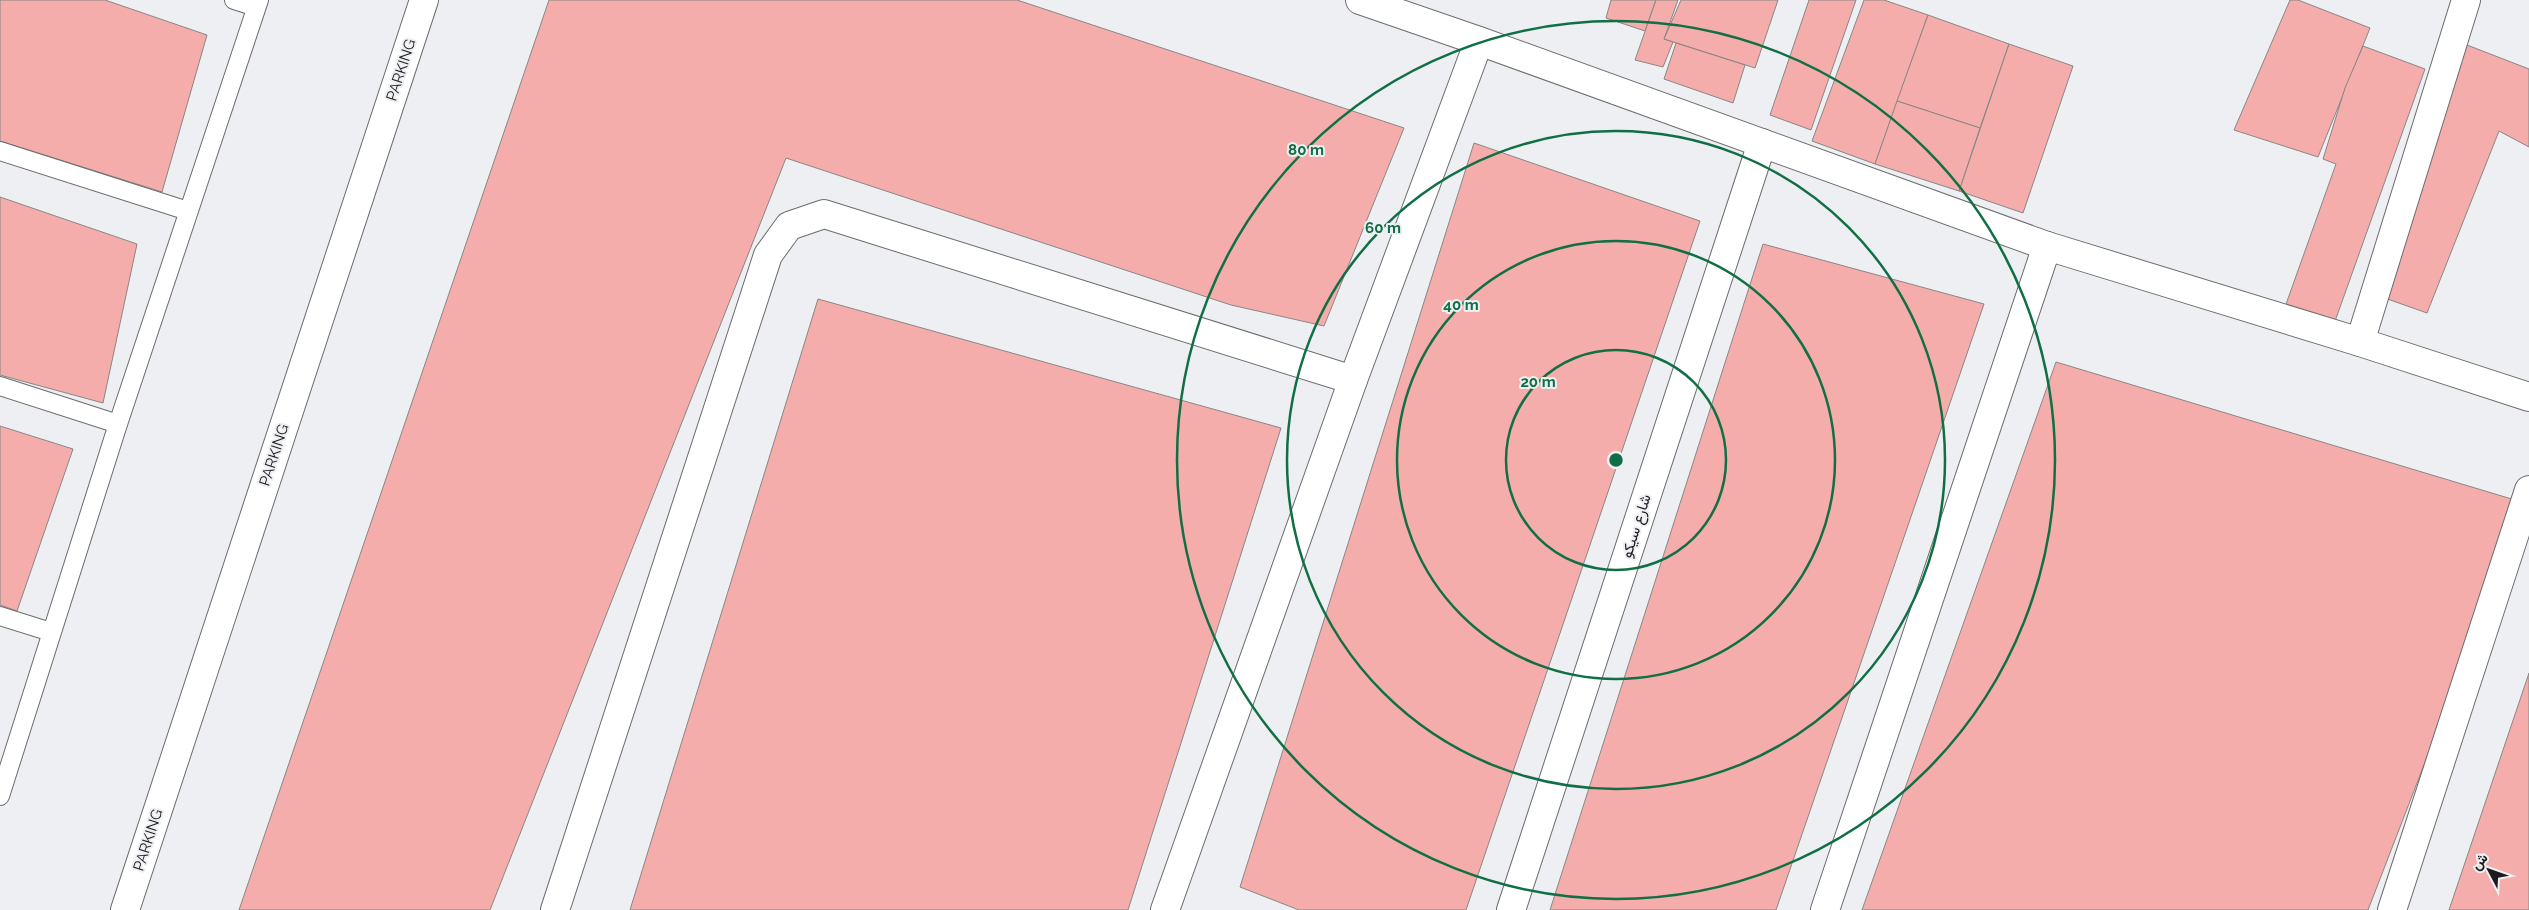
<svg xmlns="http://www.w3.org/2000/svg" width="2529" height="910" font-family="Raleway,Vazirmatn,sans-serif">
  <rect width="100%" height="100%" fill="#eeeff2"/>
  <g fill="#f5adab" stroke="#898686">
    <path d="M 0,0 L 105,0 L 207,35 L 162,192 L 0,141 Z"/>
    <path d="M 549,0 L 1017,0 L 1404,128 L 1324,326 L 1231,305 L 786,158 L 490,910 L 239,910 Z"/>
    <path d="M 1611,0 L 1656,0 L 1645,31 L 1606,18 Z"/>
    <path d="M 1656,0 L 1678,0 L 1664,39 L 1673,42 L 1663,67 L 1635,60 Z"/>
    <path d="M 1681,0 L 1778,0 L 1755,68 L 1664,39 Z"/>
    <path d="M 1809,0 L 1856,0 L 1811,130 L 1770,115 Z"/>
    <path d="M 1864,0 L 1884,0 L 1928,15 L 1875,164 L 1812,141 Z"/>
    <path d="M 2290,0 L 2298,0 L 2370,28 L 2318,157 L 2234,130 Z"/>
    <path d="M 1928,15 L 2009,44 L 1980,128 L 1897,101 Z"/>
    <path d="M 1676,43 L 1745,65 L 1733,103 L 1664,79 Z"/>
    <path d="M 2009,44 L 2073,66 L 2023,213 L 1959,191 Z"/>
    <path d="M 2467,45 L 2529,69 L 2529,147 L 2499,131 L 2427,313 L 2379,296 Z"/>
    <path d="M 2363,46 L 2425,69 L 2334,324 L 2285,307 L 2336,164 L 2323,159 L 2345,88 Z"/>
    <path d="M 1897,101 L 1980,128 L 1959,191 L 1875,164 Z"/>
    <path d="M 1474,143 L 1700,221 L 1466,910 L 1299,910 L 1240,887 Z"/>
    <path d="M 0,197 L 137,244 L 103,403 L 0,375 Z"/>
    <path d="M 1763,244 L 1984,304 L 1776,910 L 1550,910 Z"/>
    <path d="M 818,299 L 1281,428 L 1128,910 L 630,910 Z"/>
    <path d="M 2056,362 L 2525,503 L 2368,910 L 1862,910 Z"/>
    <path d="M 0,426 L 73,449 L 17,611 L 0,605 Z"/>
    <path d="M 2529,673 L 2529,910 L 2449,910 Z"/>
  </g>
  <g fill="none" stroke-linecap="round" stroke-linejoin="round">
    <g stroke="#6b6c6e" stroke-width="20">
      <g id="lane">
        <path d="M 234,0 L 256,7"/>
        <path d="M 0,151 L 188,211"/>
        <path d="M 0,386 L 118,424"/>
        <path d="M 0,616 L 51,632"/>
        <path d="M 0,796 L 118,424 L 259,0"/>
      </g>
    </g>
    <g stroke="#6b6c6e" stroke-width="30">
      <g id="street">
        <path d="M 1360,0 L 1479,41 L 2047,246 L 2360,342 L 2529,397"/>
        <path d="M 2360,342 L 2466,0"/>
        <path d="M 125,910 L 424,0"/>
        <path d="M 555,910 L 768,255 L 789,226 L 824,214 L 1353,380"/>
        <path d="M 1165,910 L 1353,380 L 1479,41"/>
        <path d="M 1511,910 L 1762,143"/>
        <path d="M 1825,910 L 2047,246"/>
        <path d="M 2392,910 L 2529,490"/>
      </g>
    </g>
    <use href="#lane" stroke="#fff" stroke-width="18"/>
    <use href="#street" stroke="#fff" stroke-width="28"/>
  </g>
  <g fill="none" stroke="#106f44" stroke-width="2.5">
    <circle cx="1616" cy="460" r="110"/>
    <circle cx="1616" cy="460" r="219"/>
    <circle cx="1616" cy="460" r="329"/>
    <circle cx="1616" cy="460" r="439"/>
  </g>
  <g text-anchor="middle" stroke-width="4" stroke-linejoin="round" paint-order="stroke">
    <g font-size="15" fill="#1b1b1c" stroke="#eeeff2">
      <text transform="translate(401 70) rotate(-72)" y="5">PARKING</text>
      <text transform="translate(274 455) rotate(-72)" y="5">PARKING</text>
      <text transform="translate(1636 526) rotate(-72)" y="5">شارع سيكو</text>
      <text transform="translate(148 840) rotate(-72)" y="5">PARKING</text>
    </g>
  </g>
  <circle cx="1616" cy="460" r="8" fill="#106f44" stroke="#eeeff2" stroke-width="2.5"/>
  <g font-size="15" text-anchor="middle" font-weight="bold" fill="#106f44" stroke="#eeeff2" stroke-width="4" stroke-linejoin="round" paint-order="stroke">
    <text x="1306" y="155">80 m</text>
    <text x="1383" y="233">60 m</text>
    <text x="1461" y="310">40 m</text>
    <text x="1538" y="387">20 m</text>
  </g>
  <g transform="translate(2489 870) rotate(311)" stroke="#eeeff2" stroke-width="4" paint-order="stroke">
  <path d="M0-4L9 19L0 12L-9 19Z" fill="#1b1b1c"/>
  <text y="-8" font-size="14" font-weight="bold" text-anchor="middle" fill="#1b1b1c">ش</text>
  </g>
</svg>
